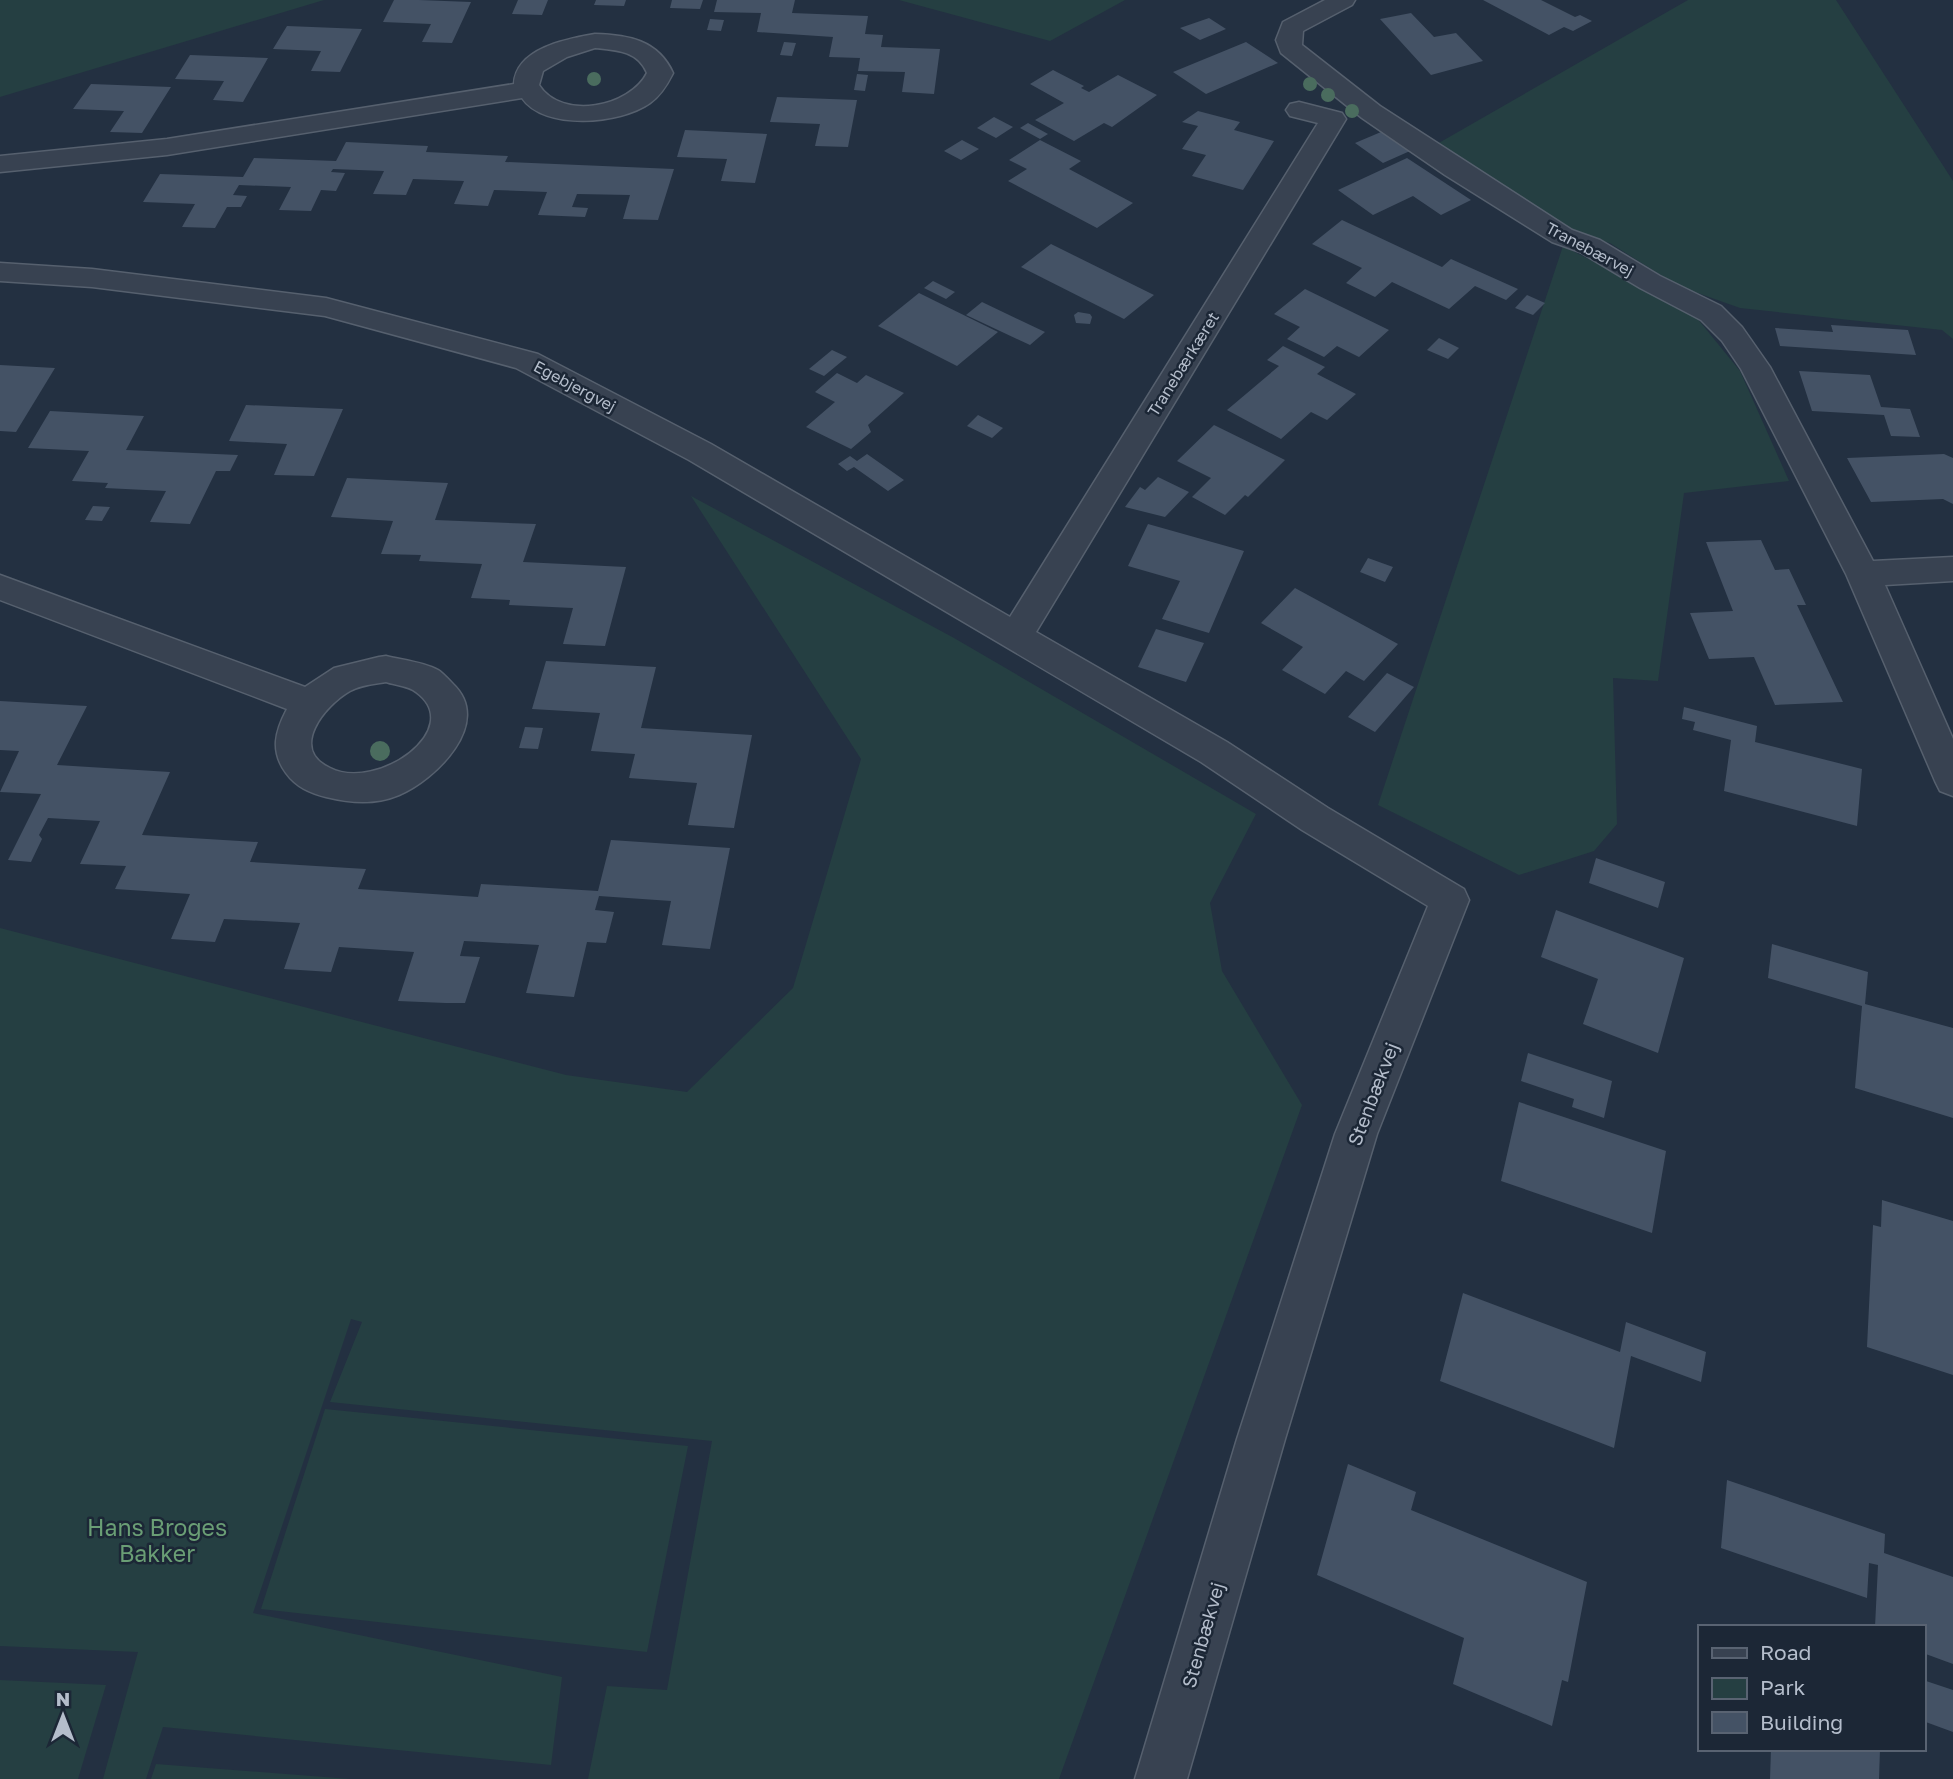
<svg xmlns="http://www.w3.org/2000/svg" width="1953" height="1779" font-family="'Golos Text',sans-serif">
  <rect width="100%" height="100%" fill="#233041"/>
  <g fill="#253f42">
    <path d="M 0,0 L 324,0 L 0,97 Z"/>
    <path d="M 899,0 L 1125,0 L 1050,41 Z"/>
    <path d="M 1688,0 L 1836,0 L 1953,181 L 1953,339 L 1942,330 L 1740,308 L 1678,286 L 1610,243 L 1577,235 L 1437,144 Z"/>
    <path d="M 1563,246 L 1692,312 L 1740,371 L 1789,481 L 1684,493 L 1658,681 L 1613,678 L 1617,824 L 1594,851 L 1519,875 L 1378,805 Z"/>
    <path d="M 691,496 L 954,638 L 1256,814 L 1210,903 L 1222,971 L 1302,1105 L 1059,1779 L 588,1779 L 607,1686 L 667,1690 L 712,1441 L 330,1402 L 362,1322 L 351,1319 L 253,1613 L 562,1677 L 551,1765 L 163,1727 L 146,1779 L 103,1779 L 138,1652 L 0,1646 L 0,928 L 566,1075 L 687,1092 L 793,988 L 861,759 Z"/>
    <path d="M 325,1409 L 688,1446 L 647,1652 L 261,1609 Z"/>
    <path d="M 0,1680 L 106,1685 L 78,1779 L 0,1779 Z"/>
    <path d="M 156,1764 L 350,1779 L 151,1779 Z"/>
  </g>
  <g fill="#445265">
    <path d="M 394,0 L 419,0 L 471,2 L 452,43 L 422,42 L 431,24 L 383,22 Z"/>
    <path d="M 518,0 L 548,0 L 542,15 L 512,14 Z"/>
    <path d="M 596,0 L 626,0 L 624,6 L 594,5 Z"/>
    <path d="M 672,0 L 703,0 L 700,9 L 670,8 Z"/>
    <path d="M 717,0 L 795,0 L 792,13 L 868,16 L 865,34 L 883,35 L 881,47 L 940,49 L 934,94 L 902,92 L 905,72 L 858,71 L 860,58 L 829,57 L 833,37 L 757,32 L 761,13 L 714,12 Z"/>
    <path d="M 1483,0 L 1541,0 L 1575,17 L 1580,15 L 1592,21 L 1573,31 L 1564,27 L 1549,35 Z"/>
    <path d="M 1411,13 L 1434,37 L 1456,33 L 1483,61 L 1431,75 L 1380,19 Z"/>
    <path d="M 1209,18 L 1226,29 L 1200,40 L 1180,28 Z"/>
    <path d="M 710,19 L 724,20 L 721,31 L 707,30 Z"/>
    <path d="M 287,26 L 362,29 L 340,72 L 311,71 L 321,51 L 273,49 Z"/>
    <path d="M 784,42 L 796,43 L 792,56 L 780,55 Z"/>
    <path d="M 1246,42 L 1278,63 L 1206,94 L 1173,72 Z"/>
    <path d="M 190,55 L 268,58 L 243,102 L 213,100 L 224,81 L 175,79 Z"/>
    <path d="M 1053,70 L 1084,86 L 1081,88 L 1089,92 L 1118,75 L 1157,95 L 1112,127 L 1104,123 L 1074,141 L 1035,120 L 1064,103 L 1030,84 Z"/>
    <path d="M 857,74 L 868,75 L 865,91 L 854,90 Z"/>
    <path d="M 91,84 L 171,87 L 142,133 L 110,132 L 124,111 L 73,109 Z"/>
    <path d="M 777,97 L 857,100 L 848,147 L 815,146 L 820,124 L 770,122 Z"/>
    <path d="M 1198,111 L 1240,122 L 1234,130 L 1274,141 L 1243,190 L 1192,176 L 1206,155 L 1182,149 L 1198,126 L 1182,122 Z"/>
    <path d="M 994,117 L 1013,127 L 996,138 L 977,128 Z"/>
    <path d="M 1028,123 L 1048,134 L 1040,139 L 1020,128 Z"/>
    <path d="M 685,130 L 767,134 L 755,183 L 721,181 L 727,159 L 677,157 Z"/>
    <path d="M 1381,132 L 1410,151 L 1383,163 L 1355,143 Z"/>
    <path d="M 962,140 L 979,149 L 961,160 L 944,151 Z"/>
    <path d="M 1040,140 L 1081,161 L 1069,169 L 1133,203 L 1097,228 L 1008,181 L 1027,169 L 1009,160 Z"/>
    <path d="M 346,142 L 428,146 L 426,152 L 508,156 L 505,162 L 674,169 L 658,220 L 623,219 L 630,195 L 577,194 L 572,207 L 588,208 L 585,217 L 538,215 L 547,192 L 494,190 L 488,206 L 454,204 L 464,181 L 413,179 L 406,195 L 373,194 L 384,171 L 333,169 L 331,172 L 345,173 L 336,191 L 321,190 L 311,211 L 279,210 L 291,187 L 239,185 L 233,195 L 247,196 L 241,207 L 227,207 L 215,228 L 182,227 L 195,204 L 143,202 L 160,174 L 243,177 L 254,158 L 336,161 Z"/>
    <path d="M 1407,158 L 1471,200 L 1441,215 L 1413,196 L 1373,215 L 1338,190 Z"/>
    <path d="M 1342,220 L 1442,267 L 1451,259 L 1518,289 L 1506,300 L 1475,286 L 1449,309 L 1392,282 L 1375,297 L 1346,283 L 1362,268 L 1312,244 Z"/>
    <path d="M 1051,244 L 1154,295 L 1124,319 L 1021,267 Z"/>
    <path d="M 933,281 L 955,292 L 946,299 L 924,288 Z"/>
    <path d="M 1305,289 L 1389,330 L 1359,357 L 1337,346 L 1324,357 L 1287,339 L 1300,327 L 1274,314 Z"/>
    <path d="M 919,293 L 998,332 L 957,366 L 878,326 Z"/>
    <path d="M 1527,295 L 1545,303 L 1533,315 L 1515,308 Z"/>
    <path d="M 982,302 L 1045,332 L 1030,345 L 966,315 Z"/>
    <path d="M 1078,312 L 1090,314 L 1092,317 L 1090,324 L 1076,323 L 1074,315 Z"/>
    <path d="M 1831,325 L 1908,330 L 1916,355 L 1780,346 L 1775,328 L 1833,332 Z"/>
    <path d="M 1439,338 L 1459,348 L 1448,359 L 1427,350 Z"/>
    <path d="M 1283,346 L 1325,367 L 1317,374 L 1356,394 L 1327,420 L 1311,412 L 1281,439 L 1227,410 L 1279,366 L 1267,360 Z"/>
    <path d="M 832,350 L 847,357 L 824,376 L 809,369 Z"/>
    <path d="M 0,365 L 55,368 L 16,432 L 0,431 Z"/>
    <path d="M 1799,371 L 1870,375 L 1881,407 L 1910,409 L 1920,437 L 1891,436 L 1884,415 L 1812,411 Z"/>
    <path d="M 837,373 L 857,383 L 866,375 L 904,393 L 868,425 L 871,432 L 851,449 L 806,427 L 835,402 L 815,392 Z"/>
    <path d="M 246,405 L 343,409 L 314,476 L 274,475 L 287,444 L 229,441 Z"/>
    <path d="M 50,411 L 144,416 L 126,450 L 238,455 L 230,471 L 216,471 L 190,524 L 150,522 L 166,491 L 105,488 L 108,483 L 72,481 L 89,451 L 28,448 Z"/>
    <path d="M 978,415 L 1003,428 L 992,438 L 967,426 Z"/>
    <path d="M 1214,425 L 1285,460 L 1248,497 L 1245,495 L 1225,515 L 1192,497 L 1211,478 L 1177,461 Z"/>
    <path d="M 867,454 L 904,480 L 888,491 L 854,467 L 847,471 L 838,464 L 850,456 L 857,461 Z"/>
    <path d="M 1944,454 L 1953,458 L 1953,504 L 1943,499 L 1871,502 L 1847,458 Z"/>
    <path d="M 1158,477 L 1189,492 L 1165,517 L 1125,507 L 1140,487 L 1145,490 Z"/>
    <path d="M 347,478 L 448,483 L 435,520 L 536,524 L 523,562 L 626,567 L 605,646 L 563,644 L 573,608 L 509,605 L 510,600 L 471,598 L 482,564 L 419,561 L 421,555 L 381,554 L 393,521 L 331,517 Z"/>
    <path d="M 93,506 L 110,507 L 102,521 L 85,520 Z"/>
    <path d="M 1148,524 L 1244,551 L 1209,633 L 1162,619 L 1180,581 L 1128,566 Z"/>
    <path d="M 1761,540 L 1775,570 L 1789,569 L 1806,605 L 1797,605 L 1843,702 L 1775,705 L 1754,657 L 1709,659 L 1690,613 L 1733,611 L 1706,542 Z"/>
    <path d="M 1368,558 L 1393,567 L 1385,582 L 1360,572 Z"/>
    <path d="M 1295,588 L 1398,644 L 1364,681 L 1346,671 L 1325,694 L 1282,670 L 1303,647 L 1261,623 Z"/>
    <path d="M 1156,629 L 1204,643 L 1186,682 L 1138,667 Z"/>
    <path d="M 546,661 L 656,667 L 641,728 L 752,735 L 734,828 L 688,825 L 697,783 L 629,778 L 635,754 L 591,751 L 600,713 L 532,709 Z"/>
    <path d="M 1387,673 L 1414,687 L 1375,732 L 1348,717 Z"/>
    <path d="M 0,701 L 87,706 L 57,765 L 170,772 L 142,835 L 258,842 L 250,862 L 366,869 L 358,889 L 478,897 L 481,884 L 598,891 L 611,840 L 730,848 L 710,949 L 662,945 L 671,901 L 599,896 L 595,910 L 614,912 L 606,943 L 587,942 L 574,997 L 526,993 L 539,945 L 464,941 L 460,956 L 480,957 L 465,1003 L 446,1003 L 398,1001 L 414,952 L 339,947 L 331,972 L 284,969 L 300,923 L 224,919 L 215,942 L 171,939 L 190,894 L 115,889 L 126,866 L 80,864 L 100,821 L 48,818 L 39,835 L 42,839 L 31,862 L 8,860 L 41,794 L 0,792 L 19,751 L 0,750 Z"/>
    <path d="M 1684,707 L 1757,726 L 1755,742 L 1862,769 L 1857,826 L 1724,791 L 1731,740 L 1693,730 L 1695,722 L 1682,719 Z"/>
    <path d="M 525,727 L 543,728 L 538,749 L 519,748 Z"/>
    <path d="M 1596,858 L 1665,882 L 1658,908 L 1589,883 Z"/>
    <path d="M 1556,910 L 1684,958 L 1658,1053 L 1583,1024 L 1598,979 L 1541,957 Z"/>
    <path d="M 1772,944 L 1868,972 L 1865,1004 L 1953,1028 L 1953,1118 L 1855,1088 L 1862,1006 L 1768,978 Z"/>
    <path d="M 1528,1053 L 1612,1081 L 1604,1118 L 1572,1107 L 1574,1099 L 1521,1081 Z"/>
    <path d="M 1519,1102 L 1666,1151 L 1652,1233 L 1501,1181 Z"/>
    <path d="M 1882,1200 L 1953,1221 L 1953,1375 L 1867,1347 L 1873,1225 L 1881,1227 Z"/>
    <path d="M 1463,1293 L 1620,1352 L 1626,1322 L 1706,1352 L 1701,1382 L 1631,1356 L 1614,1448 L 1440,1381 Z"/>
    <path d="M 1348,1464 L 1416,1492 L 1411,1510 L 1587,1582 L 1568,1682 L 1562,1680 L 1552,1726 L 1453,1684 L 1464,1638 L 1317,1575 Z"/>
    <path d="M 1727,1480 L 1885,1534 L 1884,1553 L 1953,1577 L 1953,1664 L 1923,1653 L 1923,1627 L 1875,1627 L 1878,1565 L 1869,1563 L 1867,1598 L 1721,1548 Z"/>
    <path d="M 1923,1680 L 1953,1690 L 1953,1732 L 1923,1721 Z"/>
    <path d="M 1771,1749 L 1880,1749 L 1879,1779 L 1770,1779 Z"/>
  </g>
  <g fill="none" stroke-linecap="round" stroke-linejoin="round">
    <g stroke="#56606e" stroke-width="3">
      <g id="minor">
        <path d="M 1325,0 L 1355,0 L 1352,5 L 1303,31 L 1302,45 L 1380,106 L 1572,230 L 1600,240 L 1660,276 L 1721,306 L 1742,327 L 1770,367 L 1873,561 L 1953,557 L 1953,581 L 1885,585 L 1953,739 L 1953,796 L 1940,791 L 1935,781 L 1846,574 L 1741,369 L 1722,341 L 1701,320 L 1640,288 L 1580,252 L 1552,242 L 1445,175 L 1362,118 L 1281,53 L 1276,40 L 1283,22 Z"/>
        <path d="M 595,34 C 628,35 658,40 673,73 C 667,85 661,95 650,103 C 621,124 544,131 522,98 L 167,155 L 0,172 L 0,156 L 167,139 L 514,84 C 516,48 567,39 595,34 ZM 595,48 C 617,50 638,51 647,73 C 630,107 562,121 539,85 L 543,71 L 567,57 Z"/>
        <path d="M 1299,102 L 1342,113 L 1346,119 L 1036,632 L 1227,742 L 1328,808 L 1464,889 L 1469,900 L 1377,1134 L 1285,1439 L 1187,1779 L 1135,1779 L 1237,1439 L 1335,1134 L 1428,906 L 1302,830 L 1201,762 L 689,460 L 516,368 L 325,316 L 92,287 L 0,281 L 0,263 L 92,269 L 326,298 L 538,354 L 711,444 L 1010,617 L 1318,123 L 1290,116 L 1286,110 L 1290,104 Z"/>
        <path d="M 0,575 L 305,687 L 334,668 L 379,657 L 386,656 C 402,660 423,662 438,670 C 443,673 449,680 453,684 C 494,723 435,780 399,795 C 375,805 351,803 326,797 C 310,793 296,787 286,773 C 270,751 275,732 287,709 L 0,600 ZM 386,682 C 395,685 409,686 416,692 C 467,729 377,792 330,768 C 289,749 324,706 350,691 C 361,685 374,684 386,682 Z"/>
      </g>
    </g>
    <use href="#minor" fill="#384251" fill-rule="evenodd"/>
  </g>
  <g fill="#4a6c5e">
    <circle cx="594" cy="79" r="7"/>
    <circle cx="1310" cy="84" r="7"/>
    <circle cx="1328" cy="95" r="7"/>
    <circle cx="1352" cy="111" r="7"/>
    <circle cx="380" cy="751" r="10"/>
  </g>
  <g text-anchor="middle" stroke-width="5" stroke-linejoin="round" paint-order="stroke">
    <g font-size="16" fill="#b4bdcb" stroke="#1c2736">
      <text transform="translate(1590 249) rotate(28)" y="6">Tranebærvej</text>
      <text transform="translate(1183 364) rotate(-58)" y="6">Tranebærkæret</text>
      <text transform="translate(575 386) rotate(28)" y="6">Egebjergvej</text>
    </g>
    <g font-size="19" fill="#b4bdcb" stroke="#1c2736">
      <text transform="translate(1373 1094) rotate(-69)" y="7">Stenbækvej</text>
      <text transform="translate(1203 1635) rotate(-74)" y="7">Stenbækvej</text>
    </g>
    <g font-size="23" fill="#6a9e75" stroke="#1c2736">
      <text x="157" y="1536">Hans Broges<tspan x="157" dy="26">Bakker</tspan></text>
    </g>
  </g>
  <rect x="1698" y="1625" width="228" height="126" fill="#1c2736" stroke="#596372" stroke-width="2"/>
  <rect x="1712" y="1648" width="35" height="10" fill="#384251" stroke="#596372" stroke-width="2"/>
  <text x="1760" y="1660" font-size="21" fill="#b4bdcb">Road</text>
  <rect x="1712" y="1678" width="35" height="21" fill="#253f42" stroke="#596372" stroke-width="2"/>
  <text x="1760" y="1695" font-size="21" fill="#b4bdcb">Park</text>
  <rect x="1712" y="1712" width="35" height="21" fill="#445265" stroke="#596372" stroke-width="2"/>
  <text x="1760" y="1730" font-size="21" fill="#b4bdcb">Building</text>
  <g transform="translate(63 1716)" stroke="#1c2736" stroke-width="5" paint-order="stroke">
  <path d="M0-5L12 26L0 18L-12 26Z" fill="#b4bdcb"/>
  <text y="-10" font-size="19" font-weight="bold" text-anchor="middle" fill="#b4bdcb">N</text>
  </g>
</svg>
